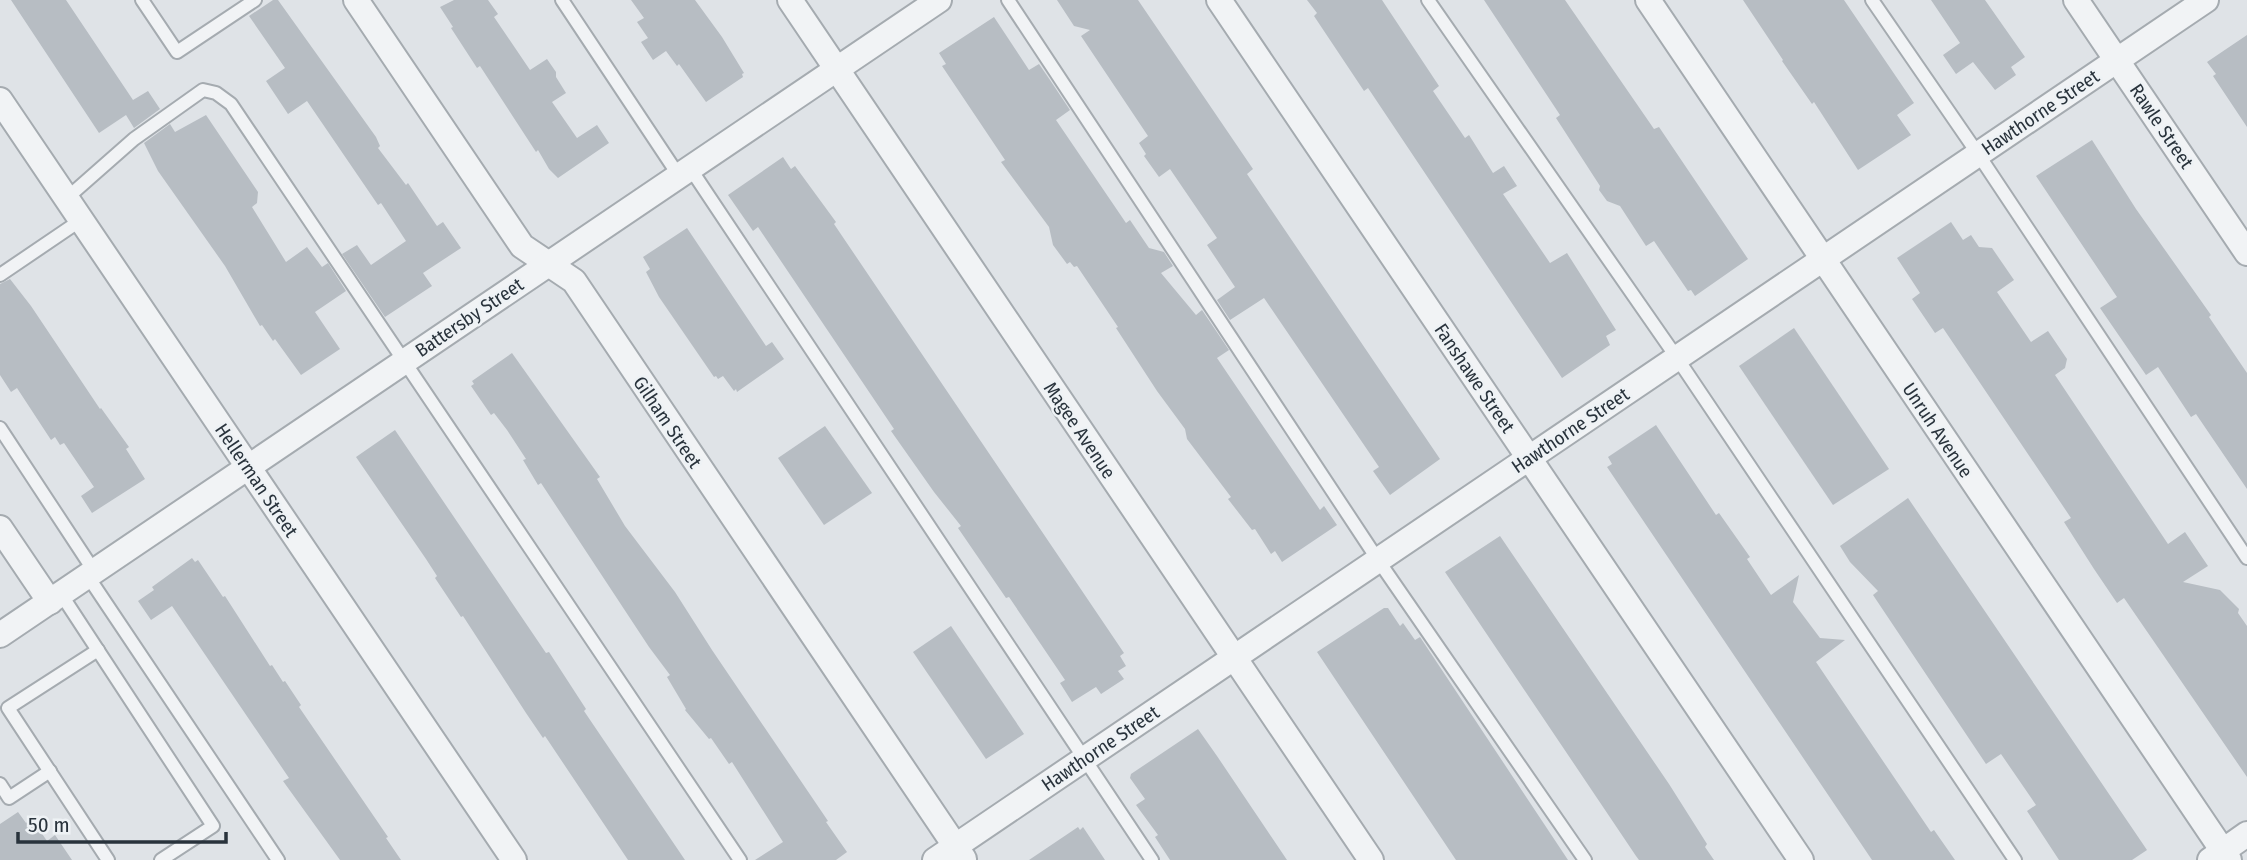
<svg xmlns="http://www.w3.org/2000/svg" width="2247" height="860" font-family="'Fira Sans Condensed',sans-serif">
<rect width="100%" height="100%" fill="#dfe3e7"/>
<!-- building -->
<g fill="#b7bdc3">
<polygon points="11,0 66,0 133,100 148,91 160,109 134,128 126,115 99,133"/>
<polygon points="273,0 278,0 376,137 380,146 378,148 406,185 408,183 437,226 443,222 461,248 423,273 432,286 385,317 342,254 357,245 371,265 406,241 381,203 378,205 307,101 288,114 266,81 285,68 249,16"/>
<polygon points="454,0 488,0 498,14 494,17 530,70 547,59 556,72 556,77 566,93 552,102 577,138 597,125 609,143 558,178 549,169 538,150 536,152 480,66 477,68 451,28 453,27 440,7"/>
<polygon points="631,0 695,0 722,37 744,73 742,74 743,77 706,102 679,64 677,66 666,51 653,60 641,42 648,38 637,22 644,18"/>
<polygon points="1057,0 1138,0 1253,169 1247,174 1440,459 1390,495 1373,471 1379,467 1264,298 1230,320 1217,300 1235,287 1207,245 1217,238 1170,169 1159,177 1144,156 1146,154 1139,143 1148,136 1081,36 1090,30 1074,26"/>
<polygon points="1307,0 1382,0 1439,86 1433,91 1465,138 1469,135 1493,173 1504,166 1517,186 1503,194 1550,263 1567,253 1616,330 1606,336 1610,345 1562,378 1368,88 1364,91 1314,16 1317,13"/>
<polygon points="1484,0 1565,0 1654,129 1659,127 1748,259 1695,296 1691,290 1688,291 1654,241 1646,246 1620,206 1607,201 1599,190 1600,186 1556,118 1560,115"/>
<polygon points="1743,0 1844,0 1914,103 1897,115 1911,135 1858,170 1814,102 1812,104 1782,61 1783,60"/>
<polygon points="1931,0 1985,0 2025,57 2011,67 2016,75 1995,90 1973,62 1956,74 1943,55 1960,43"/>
<polygon points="994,17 1029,70 1039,64 1050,80 1070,110 1056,120 1126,223 1130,220 1149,248 1164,252 1173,266 1161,273 1196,315 1202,310 1229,350 1217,358 1320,510 1324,506 1337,525 1282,562 1275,551 1271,554 1255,529 1252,530 1228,499 1231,497 1187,439 1185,429 1157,391 1116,328 1118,327 1077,266 1074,267 1070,262 1067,264 1053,245 1049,227 1001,162 1005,160 942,66 946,64 939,53"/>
<polygon points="2247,35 2247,127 2213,76 2216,74 2207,62"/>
<polygon points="206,115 258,192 257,203 252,207 286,262 307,247 322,267 328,263 346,291 315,312 340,349 301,375 275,339 273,341 262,325 260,326 225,266 158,171 144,143 170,124 175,132"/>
<polygon points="2092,140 2136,209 2211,315 2209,317 2247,373 2247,489 2196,414 2191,417 2158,367 2146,375 2100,308 2117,297 2036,176"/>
<polygon points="783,157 791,169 795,166 836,222 834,224 1124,653 1120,656 1126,666 1118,671 1124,679 1101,694 1096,687 1072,702 1060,683 1065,680 1009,597 1006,598 958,528 961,526 934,492 891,431 894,429 758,227 753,231 728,195"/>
<polygon points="1951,222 1963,240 1971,235 1979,247 1992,248 2014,280 1997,292 2031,342 2048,331 2067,359 2065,368 2055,375 2168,544 2185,532 2208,566 2183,582 2220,590 2239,609 2238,613 2247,626 2247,777 2124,598 2117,603 2094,569 2064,522 2071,518 1943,328 1935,333 1912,299 1920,293 1897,258"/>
<polygon points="687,228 766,346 772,342 784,359 737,392 736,389 734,391 723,376 718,379 716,376 714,377 659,297 646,272 650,269 643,257"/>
<polygon points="10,279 31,306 100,409 101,408 129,447 126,449 145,479 92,513 81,496 94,487 64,443 60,445 55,437 51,440 17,388 11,392 0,375 0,284"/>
<polygon points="1794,328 1889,469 1833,505 1739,366"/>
<polygon points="512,353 600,477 597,479 625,526 675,592 712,650 828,821 826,822 847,852 836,860 755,860 783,842 732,762 729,764 711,738 709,739 685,710 686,709 667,677 670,675 649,647 541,483 538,485 523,460 526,459 507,430 494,413 491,415 471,386 474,384 472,381"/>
<polygon points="1656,425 1716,515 1719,513 1750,557 1747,559 1771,595 1799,575 1793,602 1820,638 1845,640 1816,662 1931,832 1934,830 1955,860 1872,860 1607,467 1612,464 1608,457"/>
<polygon points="825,426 872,493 824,525 778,458"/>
<polygon points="395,430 546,653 549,652 586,709 584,711 685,860 628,860 545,736 543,738 526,713 463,616 461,617 435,578 437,576 426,559 356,457"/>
<polygon points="1908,498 2147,850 2132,860 2059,860 2027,811 2036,805 2001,754 1986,764 1873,595 1878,591 1850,562 1840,546"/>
<polygon points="1500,536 1669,784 1707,844 1705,847 1714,860 1639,860 1636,856 1445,572"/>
<polygon points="192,558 195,562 198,560 223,597 225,596 270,666 272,665 283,682 285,681 301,705 299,707 388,837 386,838 401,860 340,860 283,781 289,778 172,606 151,620 138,601 154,590 152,587"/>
<polygon points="1384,608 1388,608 1400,626 1403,623 1415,640 1420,637 1568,860 1456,860 1317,652"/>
<polygon points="951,626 1024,734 986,759 913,652"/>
<polygon points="1198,729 1217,756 1287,860 1170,860 1155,837 1158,835 1136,805 1145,799 1130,778 1131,774"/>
<polygon points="18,812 26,823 32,819 47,841 55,835 72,860 0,860 0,824"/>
<polygon points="1078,827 1080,830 1083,827 1105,860 1029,860"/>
</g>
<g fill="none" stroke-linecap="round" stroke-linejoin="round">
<!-- lane casing -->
<g stroke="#a5abb0" stroke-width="16">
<g id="lane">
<polyline points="142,0 177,52 255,0"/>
<polyline points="562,0 679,176"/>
<polyline points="1008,0 1378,560 1585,860"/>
<polyline points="1428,0 1677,358 2015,860"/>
<polyline points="1872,0 1978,154 2247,558"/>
<polyline points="690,168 1152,860"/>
<polyline points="67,198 134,139 203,90 216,93 231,104 740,860"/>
<polyline points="0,275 81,220"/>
<polyline points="0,428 94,571"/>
<polyline points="87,575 278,860"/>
<polyline points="61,594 213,826 161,860"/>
<polyline points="98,650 8,708 108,860"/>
<polyline points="0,784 9,798 50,771"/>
</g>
</g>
<!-- street casing -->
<g stroke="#a5abb0" stroke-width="28">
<g id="street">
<polyline points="356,0 522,246 574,281 964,859"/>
<polyline points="790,0 1371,860"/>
<polyline points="1219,0 1801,860"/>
<polyline points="1648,0 2229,860"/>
<polyline points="2076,0 2247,253"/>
<polyline points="0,100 514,860"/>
<polyline points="0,528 50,602"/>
<polyline points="0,635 939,0"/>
<polyline points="935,860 2206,0"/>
<polyline points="2210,860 2247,834"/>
</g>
</g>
<!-- lane -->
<use href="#lane" stroke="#f1f3f5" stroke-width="12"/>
<!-- street -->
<use href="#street" stroke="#f1f3f5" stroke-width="24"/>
</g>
<g text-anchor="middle" stroke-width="5" stroke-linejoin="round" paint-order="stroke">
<!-- street labels -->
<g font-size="19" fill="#29333c" stroke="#eef2f5">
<text transform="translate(2040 112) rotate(-34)" y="7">Hawthorne Street</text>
<text transform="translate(2162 126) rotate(56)" y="7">Rawle Street</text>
<text transform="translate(469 317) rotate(-34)" y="7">Battersby Street</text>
<text transform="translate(1475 378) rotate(56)" y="7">Fanshawe Street</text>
<text transform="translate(668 422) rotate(56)" y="7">Gilham Street</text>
<text transform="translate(1080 430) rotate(56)" y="7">Magee Avenue</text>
<text transform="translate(1570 430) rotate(-34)" y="7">Hawthorne Street</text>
<text transform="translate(1938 430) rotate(56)" y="7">Unruh Avenue</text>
<text transform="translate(257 480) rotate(56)" y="7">Hellerman Street</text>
<text transform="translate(1100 748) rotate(-34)" y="7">Hawthorne Street</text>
</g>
</g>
<!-- scale -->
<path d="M18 832v10h208v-10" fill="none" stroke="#29333c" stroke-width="3.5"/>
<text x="28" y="832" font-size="21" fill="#29333c" stroke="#eef2f5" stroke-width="5" paint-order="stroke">50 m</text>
</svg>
